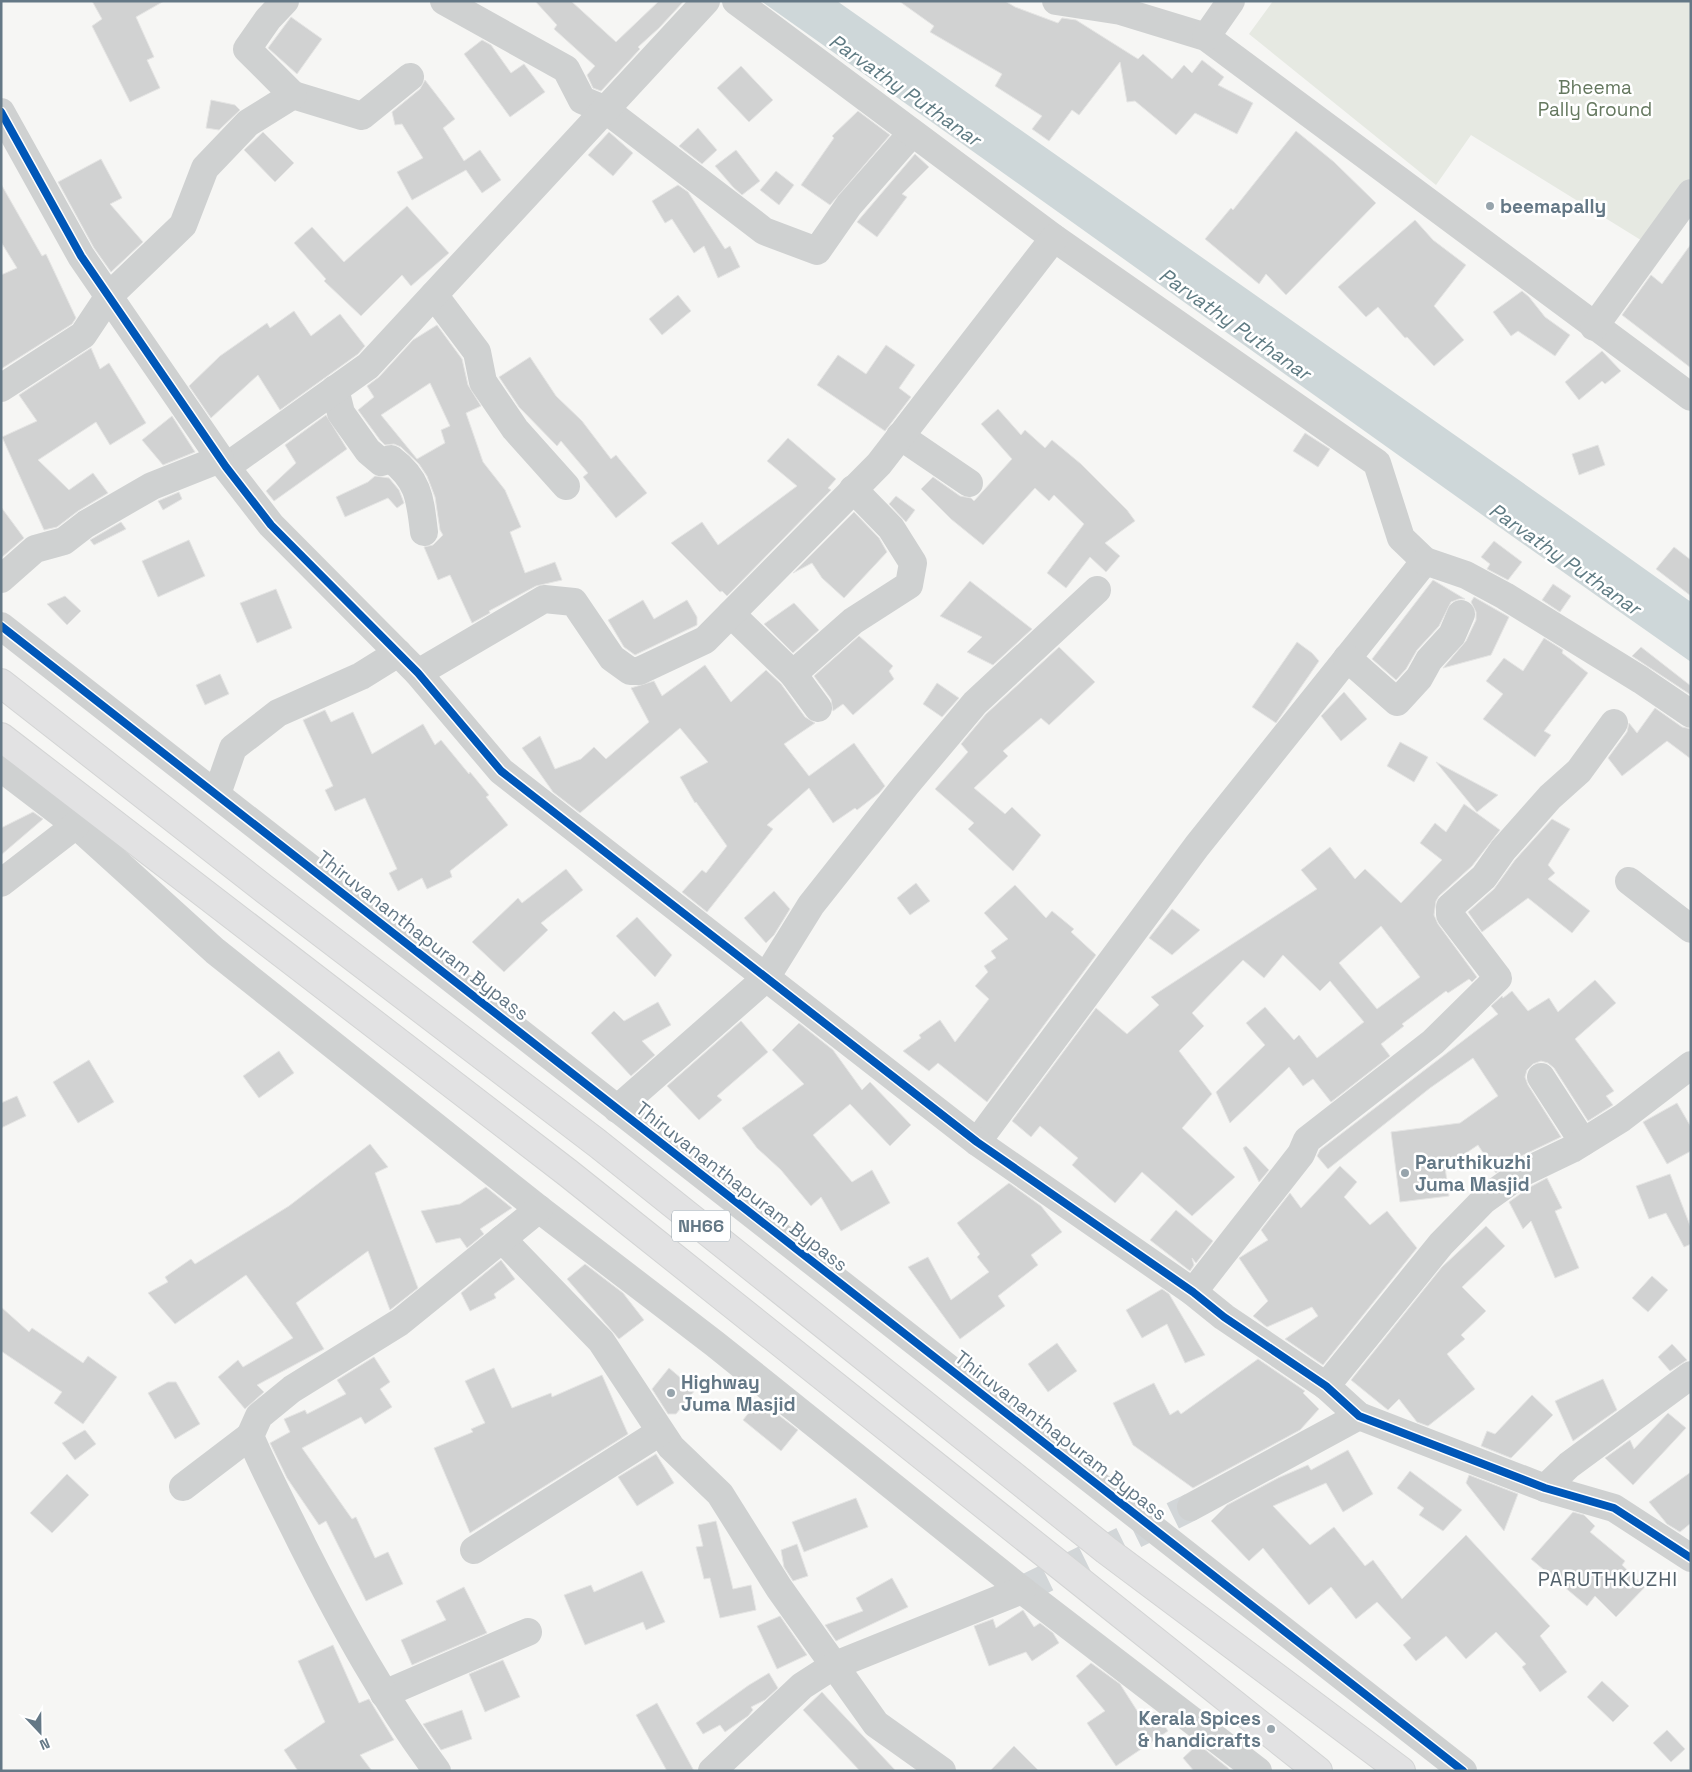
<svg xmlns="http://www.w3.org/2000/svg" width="1692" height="1772" font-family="'Space Grotesk',sans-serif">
<rect width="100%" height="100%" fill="#f6f6f4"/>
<!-- green -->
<polygon fill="#e6e9e2" points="1273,1 1691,1 1691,177 1644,242 1471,135 1436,185 1249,34"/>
<!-- water -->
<path fill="#ced7d9" d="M761,1H837L1597,535L1691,602V662C1379,444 1072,220 761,1Z"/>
<!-- building -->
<g fill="#d1d2d2" stroke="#e5e5e4" fill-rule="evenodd">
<polygon points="92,1 164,1 136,17 154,57 147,60 160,88 130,102 92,26 102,19"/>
<polygon points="535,1 571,1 616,42 659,1 684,1 659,28 638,47 640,49 601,91 593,88 587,75 595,66 554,29 557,25"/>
<polygon points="899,1 1005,1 1015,7 1058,23 1062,18 1076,20 1138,59 1143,54 1172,79 1184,65 1192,73 1202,60 1224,77 1218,85 1253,103 1237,134 1195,113 1176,135 1135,101 1127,102 1120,62 1079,115 1072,110 1049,141 1032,129 1042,116 995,86 1002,74 930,32 934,26"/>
<polygon points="291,17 322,39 297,74 268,48"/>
<polygon points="482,40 491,45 511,73 524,64 545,92 510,117 464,54"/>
<polygon points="741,66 773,100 749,122 717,88"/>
<polygon points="425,80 455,119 443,128 464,161 480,150 501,180 482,193 466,170 412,200 397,172 423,158 402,124 395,125 392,112 420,89"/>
<polygon points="211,100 235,105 240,110 219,130 206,128"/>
<polygon points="858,111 890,135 830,205 801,185 834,138 832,136"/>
<polygon points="698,128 717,150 702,164 679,146"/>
<polygon points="1296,131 1334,162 1376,203 1286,295 1266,274 1259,284 1205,239 1231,208 1233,210"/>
<polygon points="263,132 294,163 275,182 244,150"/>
<polygon points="609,132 633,153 613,176 588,155"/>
<polygon points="736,150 760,181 742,195 733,187 715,166"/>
<polygon points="915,154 929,167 902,194 907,197 877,237 857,222"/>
<polygon points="101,159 122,198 110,204 143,242 111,272 94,248 58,182"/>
<polygon points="776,171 794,185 779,205 760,190"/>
<polygon points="1,184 42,256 46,254 76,318 72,324 1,369 1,275 17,268 1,242"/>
<polygon points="678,185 688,192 725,249 730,246 740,267 718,278 704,246 694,253 672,219 665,223 652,201"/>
<polygon points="407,206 449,253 411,286 402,275 361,316 324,281 326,279 294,243 312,227 344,262"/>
<polygon points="1415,220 1433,240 1466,265 1434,306 1464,340 1434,366 1407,337 1405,338 1378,307 1366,317 1338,287"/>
<polygon points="1691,244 1691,368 1622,315 1651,275 1662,284"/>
<polygon points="1522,291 1529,297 1545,317 1570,335 1555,356 1518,331 1511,336 1493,312"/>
<polygon points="678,295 691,311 662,335 649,319"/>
<polygon points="294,311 311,336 340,314 365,346 358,354 280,410 258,375 211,418 189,386 220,356 267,323 270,328"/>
<path d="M437,325L462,359L468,385L481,406L466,413L483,462L505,490L521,527L510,532L525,573L555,562L562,580L536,586L489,611L490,613L472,623L450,575L438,580L424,547L433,545L443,535L440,530L435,497L427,476L419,464L401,447L394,444L385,445L380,440L358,410L374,397L367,386L379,377L413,340ZM430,383L450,426L441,430L445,443L417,459L381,415Z"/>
<polygon points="886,345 915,365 899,388 911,397 885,431 817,385 838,355 866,374"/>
<polygon points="91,348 100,369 109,363 146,423 110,445 96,422 38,460 69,490 93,473 108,493 78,511 57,527 44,530 2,437 37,421 19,395"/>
<polygon points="1602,351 1621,371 1605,384 1602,381 1579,400 1565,382"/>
<polygon points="530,357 556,396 582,421 611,459 616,455 647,493 616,518 583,477 588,473 561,441 557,446 519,407 499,377"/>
<polygon points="998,409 1021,435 1025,430 1045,448 1052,440 1081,464 1127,510 1135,521 1105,543 1120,556 1106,572 1090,557 1066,588 1047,573 1084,524 1054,495 1049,501 1035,488 983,545 951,519 921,489 933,477 960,496 971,498 974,501 1012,459 981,424"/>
<polygon points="326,415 347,449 274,501 266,491 296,463 285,445"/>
<polygon points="172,416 195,452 163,465 142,440"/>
<polygon points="1305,433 1330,449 1318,467 1293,451"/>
<polygon points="788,438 836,479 828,488 831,490 727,596 722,591 720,592 671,543 702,522 718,545 797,486 767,461"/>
<polygon points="1598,445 1605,465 1579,475 1572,454"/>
<polygon points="375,476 389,478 399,490 404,503 397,508 388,498 345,517 336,497 368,482"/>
<polygon points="179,492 182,499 163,510 158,501"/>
<polygon points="896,496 915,510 906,522 889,504"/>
<polygon points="1,507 24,538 1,558"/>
<polygon points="854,512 879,538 887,552 844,598 822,578 812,563 793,573"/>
<polygon points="121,522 126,529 94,545 90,540"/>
<polygon points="189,540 205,576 158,597 142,561"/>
<polygon points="1494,541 1522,562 1508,580 1487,569 1490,564 1481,557"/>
<polygon points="1674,547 1691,560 1691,596 1656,569"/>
<polygon points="1433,580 1465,599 1459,599 1451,602 1439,626 1417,650 1406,669 1396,680 1372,659"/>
<polygon points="970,581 1032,629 993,665 967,652 982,637 940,616"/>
<polygon points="1553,584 1571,596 1560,612 1542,600"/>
<polygon points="276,589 292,628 257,643 240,603"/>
<polygon points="65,596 81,611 67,625 47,604"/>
<polygon points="1474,597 1509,617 1491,655 1443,668 1466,641 1476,620 1476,612 1471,602"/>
<polygon points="643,600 654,619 687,600 697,617 697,625 635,655 624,647 608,620"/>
<polygon points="794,603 819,630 793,653 764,624"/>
<polygon points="859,636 893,666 889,671 894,679 853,715 843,704 833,711 831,699 814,676"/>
<polygon points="1544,638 1563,650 1562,653 1588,673 1544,731 1551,735 1535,757 1483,719 1503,694 1486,681 1504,658 1523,671"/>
<polygon points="1297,642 1312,653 1319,661 1276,723 1252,707"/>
<polygon points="1059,647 1095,682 1049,725 1041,718 1003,751 1008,756 974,788 1005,814 1012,807 1041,835 1013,871 968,829 974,823 935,789 968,752 961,744 986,714"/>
<polygon points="1641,647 1691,686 1691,695 1632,656"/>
<polygon points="705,665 731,702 766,670 781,684 805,717 815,723 784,744 809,776 854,743 885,786 879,793 857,810 855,808 833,823 809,788 767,825 773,829 707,912 682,892 702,870 706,873 727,846 696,802 695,803 680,777 708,762 680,728 580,813 553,792 522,748 540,736 555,769 581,759 594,747 606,759 649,722 631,688 654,681 662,696"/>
<polygon points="220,674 229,694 205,705 196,685"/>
<polygon points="937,683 959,698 942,717 923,704"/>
<polygon points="1344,692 1367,719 1341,741 1321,716"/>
<polygon points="1655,708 1682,727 1691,729 1691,759 1667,741 1622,776 1608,758 1627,732 1629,723 1637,733"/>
<polygon points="325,710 331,722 353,712 372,754 423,724 435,745 441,740 469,774 470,772 489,795 486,797 508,825 450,871 452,877 427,889 422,878 398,891 389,873 397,869 365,798 335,811 325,790 333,786 303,720"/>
<polygon points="1400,742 1428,757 1414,782 1387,766"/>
<polygon points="1436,762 1498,795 1477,812"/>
<path d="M1464,804L1500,830L1472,866L1439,896L1436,901L1434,915L1438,924L1477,977L1472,982L1469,979L1448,993L1446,991L1402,1024L1404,1026L1381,1044L1390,1056L1331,1102L1313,1079L1303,1086L1289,1067L1230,1123L1216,1092L1265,1045L1246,1023L1265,1007L1294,1040L1299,1035L1317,1058L1364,1022L1330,981L1320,991L1283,955L1264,978L1243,960L1192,1013L1204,1026L1179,1051L1212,1094L1182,1128L1235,1177L1192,1216L1142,1172L1115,1203L1072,1165L1078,1158L1040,1126L1031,1137L1012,1121L1096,1008L1127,1034L1159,1005L1151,997L1317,889L1301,870L1330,847L1355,879L1365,869L1401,903L1442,860L1420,843L1435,823L1446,832ZM1381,926L1420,977L1377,1009L1339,963Z"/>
<polygon points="33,812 43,819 1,855 1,828"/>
<polygon points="1552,819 1570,829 1548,865 1555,873 1548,879 1590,911 1572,933 1528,898 1482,932 1468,912 1494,889 1515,860"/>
<polygon points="566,869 583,890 541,923 548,930 504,972 472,942 518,898 522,903"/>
<polygon points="916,883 930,901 910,915 897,898"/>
<polygon points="1015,885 1046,918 1052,911 1074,929 1071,932 1096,955 987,1102 938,1063 929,1071 903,1051 921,1038 919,1035 940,1020 955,1042 989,999 975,986 988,972 984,966 996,958 991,951 1008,939 984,913"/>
<polygon points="774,891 790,909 774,935 766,943 744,918"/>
<polygon points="1172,909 1200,930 1172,955 1149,938"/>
<polygon points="637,917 672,955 655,977 616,936"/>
<polygon points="1595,980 1616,1003 1575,1039 1614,1091 1606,1096 1613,1105 1588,1121 1554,1068 1548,1063 1541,1061 1533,1064 1527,1070 1525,1077 1528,1085 1561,1137 1515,1159 1496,1173 1478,1145 1445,1167 1449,1196 1400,1202 1391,1132 1460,1123 1498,1096 1473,1058 1430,1088 1328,1169 1317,1156 1320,1150 1498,1014 1491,1006 1502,996 1503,998 1512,991 1528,1011 1549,998 1558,1012"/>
<polygon points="658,1002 671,1025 642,1041 655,1055 631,1076 591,1033 614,1011 624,1021"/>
<polygon points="741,1021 768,1052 717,1096 722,1100 699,1120 667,1086"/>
<polygon points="799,1023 833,1050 862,1090 870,1082 911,1125 890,1146 850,1104 813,1135 852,1182 872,1170 890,1203 841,1231 821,1197 811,1206 781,1170 757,1148 742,1128 804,1084 772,1050"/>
<polygon points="279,1051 294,1073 259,1098 243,1076"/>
<polygon points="89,1060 114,1102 78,1123 53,1082"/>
<polygon points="17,1096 26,1116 1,1128 1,1103"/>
<polygon points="1677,1103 1691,1127 1691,1151 1667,1164 1643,1122"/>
<polygon points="370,1144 388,1167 375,1173 418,1288 390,1310 368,1251 296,1303 324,1349 257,1385 264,1392 245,1409 218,1377 238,1360 243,1367 293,1338 246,1275 175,1324 148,1293 168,1282 165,1277 191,1259 195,1264 289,1206"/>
<polygon points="1246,1146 1269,1170 1259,1182 1243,1148"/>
<polygon points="1340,1166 1357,1182 1344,1197 1370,1225 1387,1211 1417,1248 1323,1365 1285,1339 1318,1316 1312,1307 1267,1327 1253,1316 1268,1301 1239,1258 1268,1240 1261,1230 1290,1193 1301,1208"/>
<polygon points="1670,1174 1691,1228 1691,1244 1684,1247 1666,1213 1649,1219 1636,1186"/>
<polygon points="1547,1178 1562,1208 1555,1211 1579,1268 1555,1278 1531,1221 1523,1229 1509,1202 1530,1187"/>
<polygon points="1009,1183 1041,1206 1062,1232 1031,1255 1038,1265 998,1296 1005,1306 960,1339 908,1267 928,1257 951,1300 989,1272 977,1257 980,1254 957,1223"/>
<polygon points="486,1187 512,1208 480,1229 484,1234 467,1248 460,1238 436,1243 421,1211 460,1204"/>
<polygon points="1176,1210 1213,1241 1196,1263 1192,1258 1194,1265 1190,1271 1150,1240"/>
<polygon points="1486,1226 1505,1246 1462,1287 1486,1311 1461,1335 1465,1339 1447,1354 1475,1389 1428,1426 1417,1422 1399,1399 1388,1410 1351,1380 1442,1267"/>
<polygon points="501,1260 515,1279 494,1294 496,1298 470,1311 461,1293"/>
<polygon points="585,1264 623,1293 644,1320 619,1339 567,1279"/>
<polygon points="1652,1276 1668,1290 1648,1312 1632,1298"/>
<polygon points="1162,1289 1169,1294 1205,1355 1185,1363 1167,1324 1142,1338 1126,1310"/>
<polygon points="1,1307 29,1332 32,1328 83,1363 88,1356 117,1377 83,1424 54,1403 62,1392 1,1351"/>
<polygon points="1057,1343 1077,1371 1048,1392 1028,1364"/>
<polygon points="1672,1344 1687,1360 1670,1371 1658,1357"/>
<polygon points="374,1357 390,1382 380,1389 392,1407 365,1424 361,1417 302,1448 352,1519 356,1517 375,1558 388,1552 403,1584 366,1601 326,1521 319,1525 287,1478 270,1443 290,1432 284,1419 305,1410 307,1414 346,1394 337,1380"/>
<polygon points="1258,1359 1305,1391 1303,1393 1319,1409 1300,1430 1193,1488 1133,1445 1113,1403 1154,1383 1170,1415 1178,1410 1181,1414"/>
<polygon points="494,1368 512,1408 551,1393 552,1397 602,1375 628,1434 470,1533 434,1448 473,1432 471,1429 485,1423 465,1381"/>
<polygon points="669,1368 695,1390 676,1414 668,1414 652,1389"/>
<polygon points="1603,1379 1617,1410 1573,1441 1555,1401"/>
<polygon points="168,1382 176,1382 200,1424 175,1439 148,1393"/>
<polygon points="1532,1395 1553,1415 1511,1458 1481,1446 1487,1431 1495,1434"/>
<polygon points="759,1400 798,1430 781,1451 743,1420"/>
<polygon points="1668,1413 1686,1428 1633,1485 1605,1458 1630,1440 1634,1449"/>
<polygon points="85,1430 96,1444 75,1460 62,1443"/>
<polygon points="1348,1450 1373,1494 1343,1512 1326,1483 1273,1506 1310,1545 1334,1527 1365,1566 1373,1560 1402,1599 1466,1535 1550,1626 1540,1636 1567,1672 1540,1692 1522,1667 1526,1664 1496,1632 1466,1659 1446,1636 1416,1661 1403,1645 1411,1638 1377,1602 1356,1619 1331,1587 1309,1605 1263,1548 1249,1561 1211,1521 1227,1505 1278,1478 1308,1465 1311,1470"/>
<polygon points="656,1454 674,1483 637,1506 618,1477"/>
<polygon points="1410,1471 1462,1510 1443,1531 1419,1515 1424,1508 1397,1488"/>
<polygon points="1691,1472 1691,1523 1680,1532 1667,1524 1649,1502"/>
<polygon points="67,1474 89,1495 52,1533 30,1513"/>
<polygon points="1469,1475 1518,1494 1504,1531 1466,1483"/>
<polygon points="856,1498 868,1527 804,1552 792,1522"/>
<polygon points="1573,1512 1584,1515 1595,1526 1590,1532 1625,1561 1622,1565 1645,1587 1616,1617 1595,1596 1587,1606 1531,1559"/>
<polygon points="716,1521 733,1589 751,1585 756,1610 720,1618 710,1578 704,1579 696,1547 703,1546 698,1525"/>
<polygon points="797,1544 808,1576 793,1581 784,1567 781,1550"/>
<polygon points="642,1571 665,1622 646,1630 643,1622 585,1645 564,1595 591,1585 594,1592"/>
<polygon points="892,1578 908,1607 836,1641 825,1625 863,1611 856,1598"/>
<polygon points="464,1587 487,1633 412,1665 401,1640 446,1620 436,1601"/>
<polygon points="1023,1610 1034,1627 1040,1623 1053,1633 1059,1643 1032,1661 1026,1652 989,1666 974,1626 993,1619 996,1628"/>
<polygon points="780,1616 807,1655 777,1669 757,1626"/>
<polygon points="333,1645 359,1703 369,1699 394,1740 360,1755 372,1771 298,1771 284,1750 325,1722 298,1661"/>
<polygon points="503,1660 520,1697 485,1712 469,1674"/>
<polygon points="1091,1663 1120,1684 1143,1720 1155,1712 1168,1731 1116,1766 1087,1723 1105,1711 1076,1676"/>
<polygon points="769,1673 778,1688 765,1700 751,1707 753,1710 748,1716 725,1732 720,1725 703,1734 696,1723 749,1685"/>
<polygon points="1602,1681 1629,1706 1613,1722 1587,1697"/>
<polygon points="822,1692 830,1701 896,1771 860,1771 803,1710"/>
<polygon points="657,1703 694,1771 667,1771 636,1715"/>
<polygon points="462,1710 472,1739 441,1750 423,1724"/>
<polygon points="1667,1730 1685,1749 1671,1762 1653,1743"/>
<polygon points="1198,1744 1228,1768 1231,1771 1194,1771 1183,1758"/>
<polygon points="1014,1746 1039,1771 990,1771"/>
</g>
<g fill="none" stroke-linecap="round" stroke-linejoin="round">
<!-- minor-tunnel -->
<polyline stroke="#d2d6d8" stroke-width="28" stroke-dasharray="28 14" stroke-linecap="butt" points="1022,1590 1191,1507"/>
<!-- highway casing -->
<g stroke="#d3d4d4" stroke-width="30">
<g id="highway">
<polyline points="1,683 263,888 597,1143 1106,1550 1401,1771"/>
<polyline points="1,737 568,1173 1318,1771"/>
</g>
</g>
<!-- minor -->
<g stroke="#cfd1d1" stroke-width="28">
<polyline points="444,1 566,69 582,100 606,110 764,231 817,251 849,205 912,133"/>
<polyline points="736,1 1054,238 1377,463 1401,538 1425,561 1197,846 977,1142"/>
<polyline points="1056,1 1121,11 1206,37 1691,397"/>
<polyline points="1206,37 1231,1"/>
<polyline points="293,95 362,116 410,77"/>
<polyline points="1,112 81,256 226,467 271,525 418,673 501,771 977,1142 1193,1292 1224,1317 1326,1386 1359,1416 1545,1488 1614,1508 1691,1558"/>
<polyline points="434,295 477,352 483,382 515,429 566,486"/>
<polyline points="1594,327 1691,193"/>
<polyline points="1,388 83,335 109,296 183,225 205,168 248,123 293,95 247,49 268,19 285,1"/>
<path d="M335,389L341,413L368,451L381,462L391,459C419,480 420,499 424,532"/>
<polyline points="900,436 969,483"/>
<polyline points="226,467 368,366 706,1"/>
<polyline points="1425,561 1466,575 1505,596 1641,680 1691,714"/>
<polyline points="1,579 35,549 64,541 86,524 152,486 220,459"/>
<polyline points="731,614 793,674 818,708"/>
<polyline points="1,626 1463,1771"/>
<polyline points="1347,658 1397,702 1419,678 1429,660 1452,635 1461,614"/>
<polyline points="418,673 544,599 574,602 612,658 630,671 639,671 705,640 879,464 1054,238"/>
<polyline points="793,674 853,621 909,585 913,563 891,528 853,489"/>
<polyline points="1,768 76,825 215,951 539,1209 715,1344 1022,1590 1258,1771"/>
<polyline points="217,794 233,748 278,713 361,676 398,653"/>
<polyline points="1629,881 1691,929"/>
<polyline points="1,883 76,825"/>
<polyline points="1541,1077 1583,1142"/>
<polyline points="617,1109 765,979 811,905 906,785 975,703 1097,590"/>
<polyline points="502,1239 601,1341 671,1447 720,1494 779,1588 876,1724 942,1771"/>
<polyline points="1193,1292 1301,1154 1307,1140 1433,1042 1498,978 1450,915 1450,907 1484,877 1503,850 1550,797 1579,771 1614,723"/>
<polyline points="1326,1386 1441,1244 1484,1200 1522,1173 1572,1149 1622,1118 1691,1065"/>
<polyline points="183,1487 250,1436"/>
<polyline points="1545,1488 1569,1465 1691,1375"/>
<polyline points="1191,1507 1359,1416"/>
<polyline points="474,1550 660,1432"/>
<polyline points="384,1694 528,1632"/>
<path d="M437,1771C384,1700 343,1625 303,1546C285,1509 266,1474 250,1436L259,1416L292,1389L400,1322L539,1209"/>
<polyline points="712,1771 802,1686 833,1666 1022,1590"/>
</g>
<!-- highway -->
<use href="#highway" stroke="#e2e2e3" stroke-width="28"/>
<!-- cycleway casing -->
<g stroke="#fff" stroke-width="11">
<g id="cycleway">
<polyline points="1,112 81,256 226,467 271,525 418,673 501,771 977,1142 1193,1292 1224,1317 1326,1386 1359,1416 1545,1488 1614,1508 1691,1558"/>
<polyline points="1,626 1463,1771"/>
</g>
</g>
<!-- cycleway -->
<use href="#cycleway" stroke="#0057b8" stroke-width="8"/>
</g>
<!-- markers -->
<g fill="#97a4ac" stroke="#fff" stroke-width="2">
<circle cx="1490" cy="206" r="5"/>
<circle cx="1405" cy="1173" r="5"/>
<circle cx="671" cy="1393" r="5"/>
<circle cx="1271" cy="1729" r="5"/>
</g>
<g text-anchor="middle" stroke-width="5" stroke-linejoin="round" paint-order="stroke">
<!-- shield labels -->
<rect fill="#fff" stroke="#92a0aa" stroke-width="1" x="672" y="1210.5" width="58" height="31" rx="4"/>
<g font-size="18" font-weight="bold" fill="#647886">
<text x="701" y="1232">NH66</text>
</g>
<!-- park labels -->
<g font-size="19" fill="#65785f" stroke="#fff">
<text x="1595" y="94">Bheema<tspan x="1595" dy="22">Pally Ground</tspan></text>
</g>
<!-- poi labels -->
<g font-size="19" font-weight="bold" fill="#647886" stroke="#fff" text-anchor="start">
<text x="1500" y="213">beemapally</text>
<text x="1415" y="1169">Paruthikuzhi<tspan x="1415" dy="22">Juma Masjid</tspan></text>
<text x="681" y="1389">Highway<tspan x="681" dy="22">Juma Masjid</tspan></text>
<text x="1261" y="1725" text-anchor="end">Kerala Spices<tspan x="1261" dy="22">&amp; handicrafts</tspan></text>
</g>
<!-- street labels -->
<g font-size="19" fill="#647886" stroke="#fff">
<text transform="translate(423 935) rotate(38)" y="7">Thiruvananthapuram Bypass</text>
<text transform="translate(742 1186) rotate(38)" y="7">Thiruvananthapuram Bypass</text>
<text transform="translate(1061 1435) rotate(38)" y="7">Thiruvananthapuram Bypass</text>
</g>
<!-- water labels -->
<g font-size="20" font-style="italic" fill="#5f7b83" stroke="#fff">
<text transform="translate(905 90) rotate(35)" y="7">Parvathy Puthanar</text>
<text transform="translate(1235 324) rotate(35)" y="7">Parvathy Puthanar</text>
<text transform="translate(1565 559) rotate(35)" y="7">Parvathy Puthanar</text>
</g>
<!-- neighbourhood labels -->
<g font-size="20" letter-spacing="1" fill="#52616b" stroke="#fff">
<text x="1608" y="1586">PARUTHKUZHI</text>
</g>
</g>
<!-- border -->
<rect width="1692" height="1772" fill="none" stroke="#647886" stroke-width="5"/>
<!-- north arrow -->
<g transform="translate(40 1732) rotate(158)" stroke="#ffffff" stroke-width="4" paint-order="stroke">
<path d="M0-4L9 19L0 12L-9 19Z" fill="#647886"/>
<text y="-8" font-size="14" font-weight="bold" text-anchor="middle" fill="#647886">N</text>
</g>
</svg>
